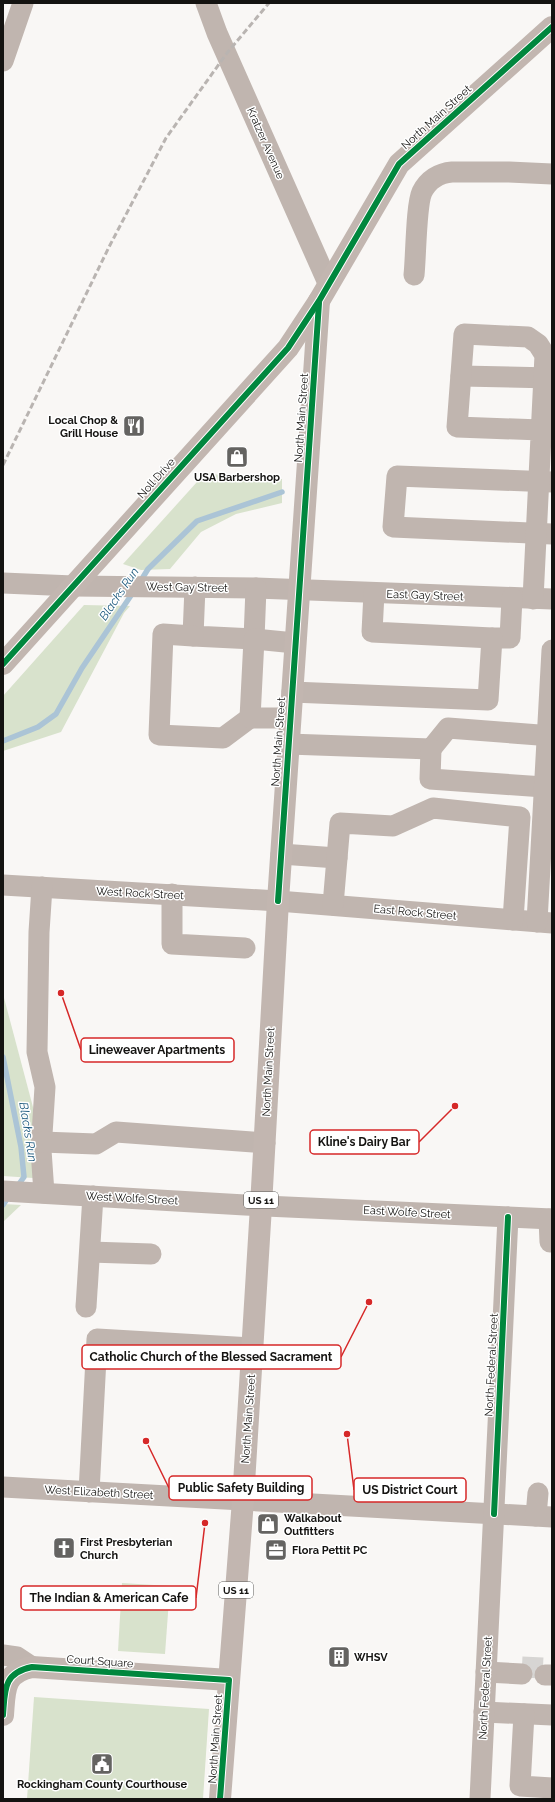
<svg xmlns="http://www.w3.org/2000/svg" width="555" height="1802" font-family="Raleway,sans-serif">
<rect width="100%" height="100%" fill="#f9f7f5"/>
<!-- green -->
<g fill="#d8e2cc">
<polygon points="206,472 223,476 282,479 282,503 236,514 201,532 170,569 141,570 123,564"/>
<polygon points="84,605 130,606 124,613 61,732 3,751 3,696"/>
<polygon points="3,994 34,1111 33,1178 3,1176"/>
<polygon points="3,1204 21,1205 3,1222"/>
<polygon points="122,1583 170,1586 165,1654 118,1651"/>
<polygon points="34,1697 209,1709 203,1799 27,1799"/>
</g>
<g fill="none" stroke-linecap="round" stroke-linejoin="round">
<!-- stream -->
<g stroke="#abc4d6" stroke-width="5.5">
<polyline points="140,582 148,569 197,521 282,492"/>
<polyline points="3,741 38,727 56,714 82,668 134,591"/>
<polyline points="3,1057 21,1147 24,1177 16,1188"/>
<polyline points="3,1205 9,1196"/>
</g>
<!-- minor-tunnel -->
<polyline stroke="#d7d5d3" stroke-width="21" stroke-dasharray="21 10" stroke-linecap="butt" points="522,1667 545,1668"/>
<!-- minor -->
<g stroke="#c0b5af" stroke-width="21">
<polyline points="206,3 217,33 328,283"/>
<polyline points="3,61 23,3"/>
<path d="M414,275C416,257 416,205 422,192C428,180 439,173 452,172H509L552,174"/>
<polyline points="461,376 552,378"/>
<polyline points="552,482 397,476 393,527 552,534"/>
<polyline points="3,583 73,586 256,588 552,599"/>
<polyline points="195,587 193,636 254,639 256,588"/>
<polyline points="533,599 545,355 538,344 528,337 464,334 457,427 541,430 552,430"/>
<polyline points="193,636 163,634 159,735 223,738 250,718"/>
<polyline points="492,638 510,638 512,598"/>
<polyline points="292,692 488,700 492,638 372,632 374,593"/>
<polyline points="290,718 250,718 254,639 295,643"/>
<polyline points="288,744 431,749 448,728 552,736"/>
<polyline points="431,749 430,779 544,787"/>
<polyline points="281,854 337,858"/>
<polyline points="3,885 278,901 552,923"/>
<polyline points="42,887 39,932 37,1052 45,1087 41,1150 44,1193"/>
<polyline points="172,894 172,944 245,948"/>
<polyline points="333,905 340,823 393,826 433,808 520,817 513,920"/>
<polyline points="537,922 552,650"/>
<polyline points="42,1142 96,1144 116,1132 265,1143"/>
<polyline points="3,1191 245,1205 552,1219"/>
<polyline points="549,1219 550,1242"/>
<polyline points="90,1252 151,1254"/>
<polyline points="86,1307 93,1196"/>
<polyline points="3,1487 552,1517"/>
<polyline points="89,1492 97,1339 252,1348"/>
<polyline points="536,1516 538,1493"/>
<polyline points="3,1655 17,1657 32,1667"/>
<polyline points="486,1672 522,1674"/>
<polyline points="545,1675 552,1675"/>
<polyline points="484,1712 552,1715"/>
<polyline points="524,1714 520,1786 552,1788"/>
<polyline points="480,1799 508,1217"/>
</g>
<!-- major -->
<g stroke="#c2b6b0" stroke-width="22">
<polyline points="3,664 288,348 319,301 399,164 552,27"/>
<path d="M3,1715C5,1690 3,1673 32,1667L229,1680"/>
<polyline points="220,1799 243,1500 261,1206 278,901 319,301"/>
</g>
<!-- rail -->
<polyline stroke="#b9b4b1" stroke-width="3" stroke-dasharray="6 3" stroke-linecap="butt" points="3,465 109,247 166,138 227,53 269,3"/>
<!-- cycleway casing -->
<g stroke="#fff" stroke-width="8">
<g id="cycleway">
<polyline points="3,664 288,348 319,301 399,164 552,27"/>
<polyline points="278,901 319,303"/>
<polyline points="494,1514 508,1217"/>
<path d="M3,1715C5,1690 3,1673 32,1667L229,1680L220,1799"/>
</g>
</g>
<!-- cycleway -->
<use href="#cycleway" stroke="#00873e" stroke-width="6"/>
</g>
<!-- icons -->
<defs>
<g id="restaurant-square" transform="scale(1.15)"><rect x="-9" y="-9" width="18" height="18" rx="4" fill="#646361" stroke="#fff"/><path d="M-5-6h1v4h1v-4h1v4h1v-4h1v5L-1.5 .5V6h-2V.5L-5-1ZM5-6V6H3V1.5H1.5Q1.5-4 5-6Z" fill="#fff"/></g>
<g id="shop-square" transform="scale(1.15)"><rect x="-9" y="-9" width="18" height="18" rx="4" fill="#646361" stroke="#fff"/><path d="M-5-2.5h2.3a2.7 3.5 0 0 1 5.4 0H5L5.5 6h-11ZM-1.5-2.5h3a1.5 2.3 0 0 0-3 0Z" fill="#fff"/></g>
<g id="church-square" transform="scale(1.15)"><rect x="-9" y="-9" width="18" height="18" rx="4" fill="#646361" stroke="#fff"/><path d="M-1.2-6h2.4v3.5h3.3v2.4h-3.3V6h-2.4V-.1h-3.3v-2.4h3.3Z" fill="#fff"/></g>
<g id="office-square" transform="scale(1.15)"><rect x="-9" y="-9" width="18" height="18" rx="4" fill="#646361" stroke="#fff"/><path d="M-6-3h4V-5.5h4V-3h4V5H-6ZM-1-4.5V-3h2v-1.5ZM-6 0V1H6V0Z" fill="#fff"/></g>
<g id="building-square" transform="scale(1.15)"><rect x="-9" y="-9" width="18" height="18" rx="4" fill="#646361" stroke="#fff"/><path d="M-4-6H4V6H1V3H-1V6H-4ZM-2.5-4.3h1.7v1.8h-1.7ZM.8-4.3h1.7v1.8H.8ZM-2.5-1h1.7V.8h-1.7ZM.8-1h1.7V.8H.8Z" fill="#fff"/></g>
<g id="civic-square" transform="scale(1.15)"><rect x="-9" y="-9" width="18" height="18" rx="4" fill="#646361" stroke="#fff"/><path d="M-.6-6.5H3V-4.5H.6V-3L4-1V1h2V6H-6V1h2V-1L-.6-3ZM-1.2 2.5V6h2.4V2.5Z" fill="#fff"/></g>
</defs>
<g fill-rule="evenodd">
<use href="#restaurant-square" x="134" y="426"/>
<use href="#shop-square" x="237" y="457"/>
<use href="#shop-square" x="268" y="1524"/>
<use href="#church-square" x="64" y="1548"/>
<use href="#office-square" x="276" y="1550"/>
<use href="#building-square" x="339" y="1657"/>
<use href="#civic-square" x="102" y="1764"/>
</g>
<g text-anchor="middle" stroke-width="3" stroke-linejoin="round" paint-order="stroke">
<!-- shield labels -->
<g fill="#fff" stroke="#5a5a58" stroke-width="1">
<rect x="244" y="1192" width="34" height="16" rx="3"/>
<rect x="219" y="1582" width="34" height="16" rx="3"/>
</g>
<g font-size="10" font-weight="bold" fill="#141311">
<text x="261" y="1204">US 11</text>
<text x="236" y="1594">US 11</text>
</g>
<!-- street labels -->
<g font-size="11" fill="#141311" stroke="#fff">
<text transform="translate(436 117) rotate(-42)" y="4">North Main Street</text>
<text transform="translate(266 143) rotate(66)" y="4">Kratzer Avenue</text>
<text transform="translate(301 418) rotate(-86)" y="4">North Main Street</text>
<text transform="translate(156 478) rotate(-48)" y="4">Noll Drive</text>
<text transform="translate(187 587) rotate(1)" y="4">West Gay Street</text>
<text transform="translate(425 595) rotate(2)" y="4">East Gay Street</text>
<text transform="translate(278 742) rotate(-86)" y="4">North Main Street</text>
<text transform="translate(140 893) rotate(3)" y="4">West Rock Street</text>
<text transform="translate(415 912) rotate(5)" y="4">East Rock Street</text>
<text transform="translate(268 1072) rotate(-87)" y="4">North Main Street</text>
<text transform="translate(132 1198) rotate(3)" y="4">West Wolfe Street</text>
<text transform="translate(407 1212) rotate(3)" y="4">East Wolfe Street</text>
<text transform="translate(491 1365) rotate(-87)" y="4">North Federal Street</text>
<text transform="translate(248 1419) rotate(-86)" y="4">North Main Street</text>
<text transform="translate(99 1492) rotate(3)" y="4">West Elizabeth Street</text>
<text transform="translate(100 1661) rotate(4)" y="4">Court Square</text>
<text transform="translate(485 1688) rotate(-87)" y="4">North Federal Street</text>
<text transform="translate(215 1739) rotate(-86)" y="4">North Main Street</text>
</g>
<!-- poi labels -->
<g font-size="11" font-weight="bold" fill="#141311" stroke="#fff" text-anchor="start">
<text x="118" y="424" text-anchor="end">Local Chop &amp;<tspan x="118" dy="13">Grill House</tspan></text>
<text x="237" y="481" text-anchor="middle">USA Barbershop</text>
<text x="284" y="1522">Walkabout<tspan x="284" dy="13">Outfitters</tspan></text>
<text x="80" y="1546">First Presbyterian<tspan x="80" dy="13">Church</tspan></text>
<text x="292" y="1554">Flora Pettit PC</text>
<text x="354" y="1661">WHSV</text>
<text x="102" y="1788" text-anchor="middle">Rockingham County Courthouse</text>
</g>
<!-- water labels -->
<g font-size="12" font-style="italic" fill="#1a577c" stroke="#fff">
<text transform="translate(119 594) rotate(-56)" y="4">Blacks Run</text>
<text transform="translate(28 1132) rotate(81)" y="4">Blacks Run</text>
</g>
</g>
<!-- callouts -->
<path fill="none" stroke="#d62828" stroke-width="1.5" d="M61 993L81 1050M455 1106L419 1142M369 1302L341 1357M146 1441L169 1488M347 1434L354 1490M205 1523L196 1598"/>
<g fill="#d62828" stroke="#fff" stroke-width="1.5">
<circle cx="61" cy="993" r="4"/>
<circle cx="455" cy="1106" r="4"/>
<circle cx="369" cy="1302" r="4"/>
<circle cx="146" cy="1441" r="4"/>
<circle cx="347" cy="1434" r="4"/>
<circle cx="205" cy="1523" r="4"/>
</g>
<g fill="#fff" stroke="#d62828" stroke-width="1.5">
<rect x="81" y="1038" width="153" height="24" rx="4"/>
<rect x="310" y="1130" width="109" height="24" rx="4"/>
<rect x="82" y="1345" width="259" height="24" rx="4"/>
<rect x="169" y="1476" width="143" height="24" rx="4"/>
<rect x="354" y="1478" width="112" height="24" rx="4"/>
<rect x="21" y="1586" width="175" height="24" rx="4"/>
</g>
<g font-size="12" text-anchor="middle" font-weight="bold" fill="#141311">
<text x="157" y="1054">Lineweaver Apartments</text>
<text x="364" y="1146">Kline's Dairy Bar</text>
<text x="211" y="1361">Catholic Church of the Blessed Sacrament</text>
<text x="241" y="1492">Public Safety Building</text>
<text x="410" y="1494">US District Court</text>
<text x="109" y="1602">The Indian &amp; American Cafe</text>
</g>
<!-- border -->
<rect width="555" height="1802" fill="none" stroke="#141311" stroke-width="8"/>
</svg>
